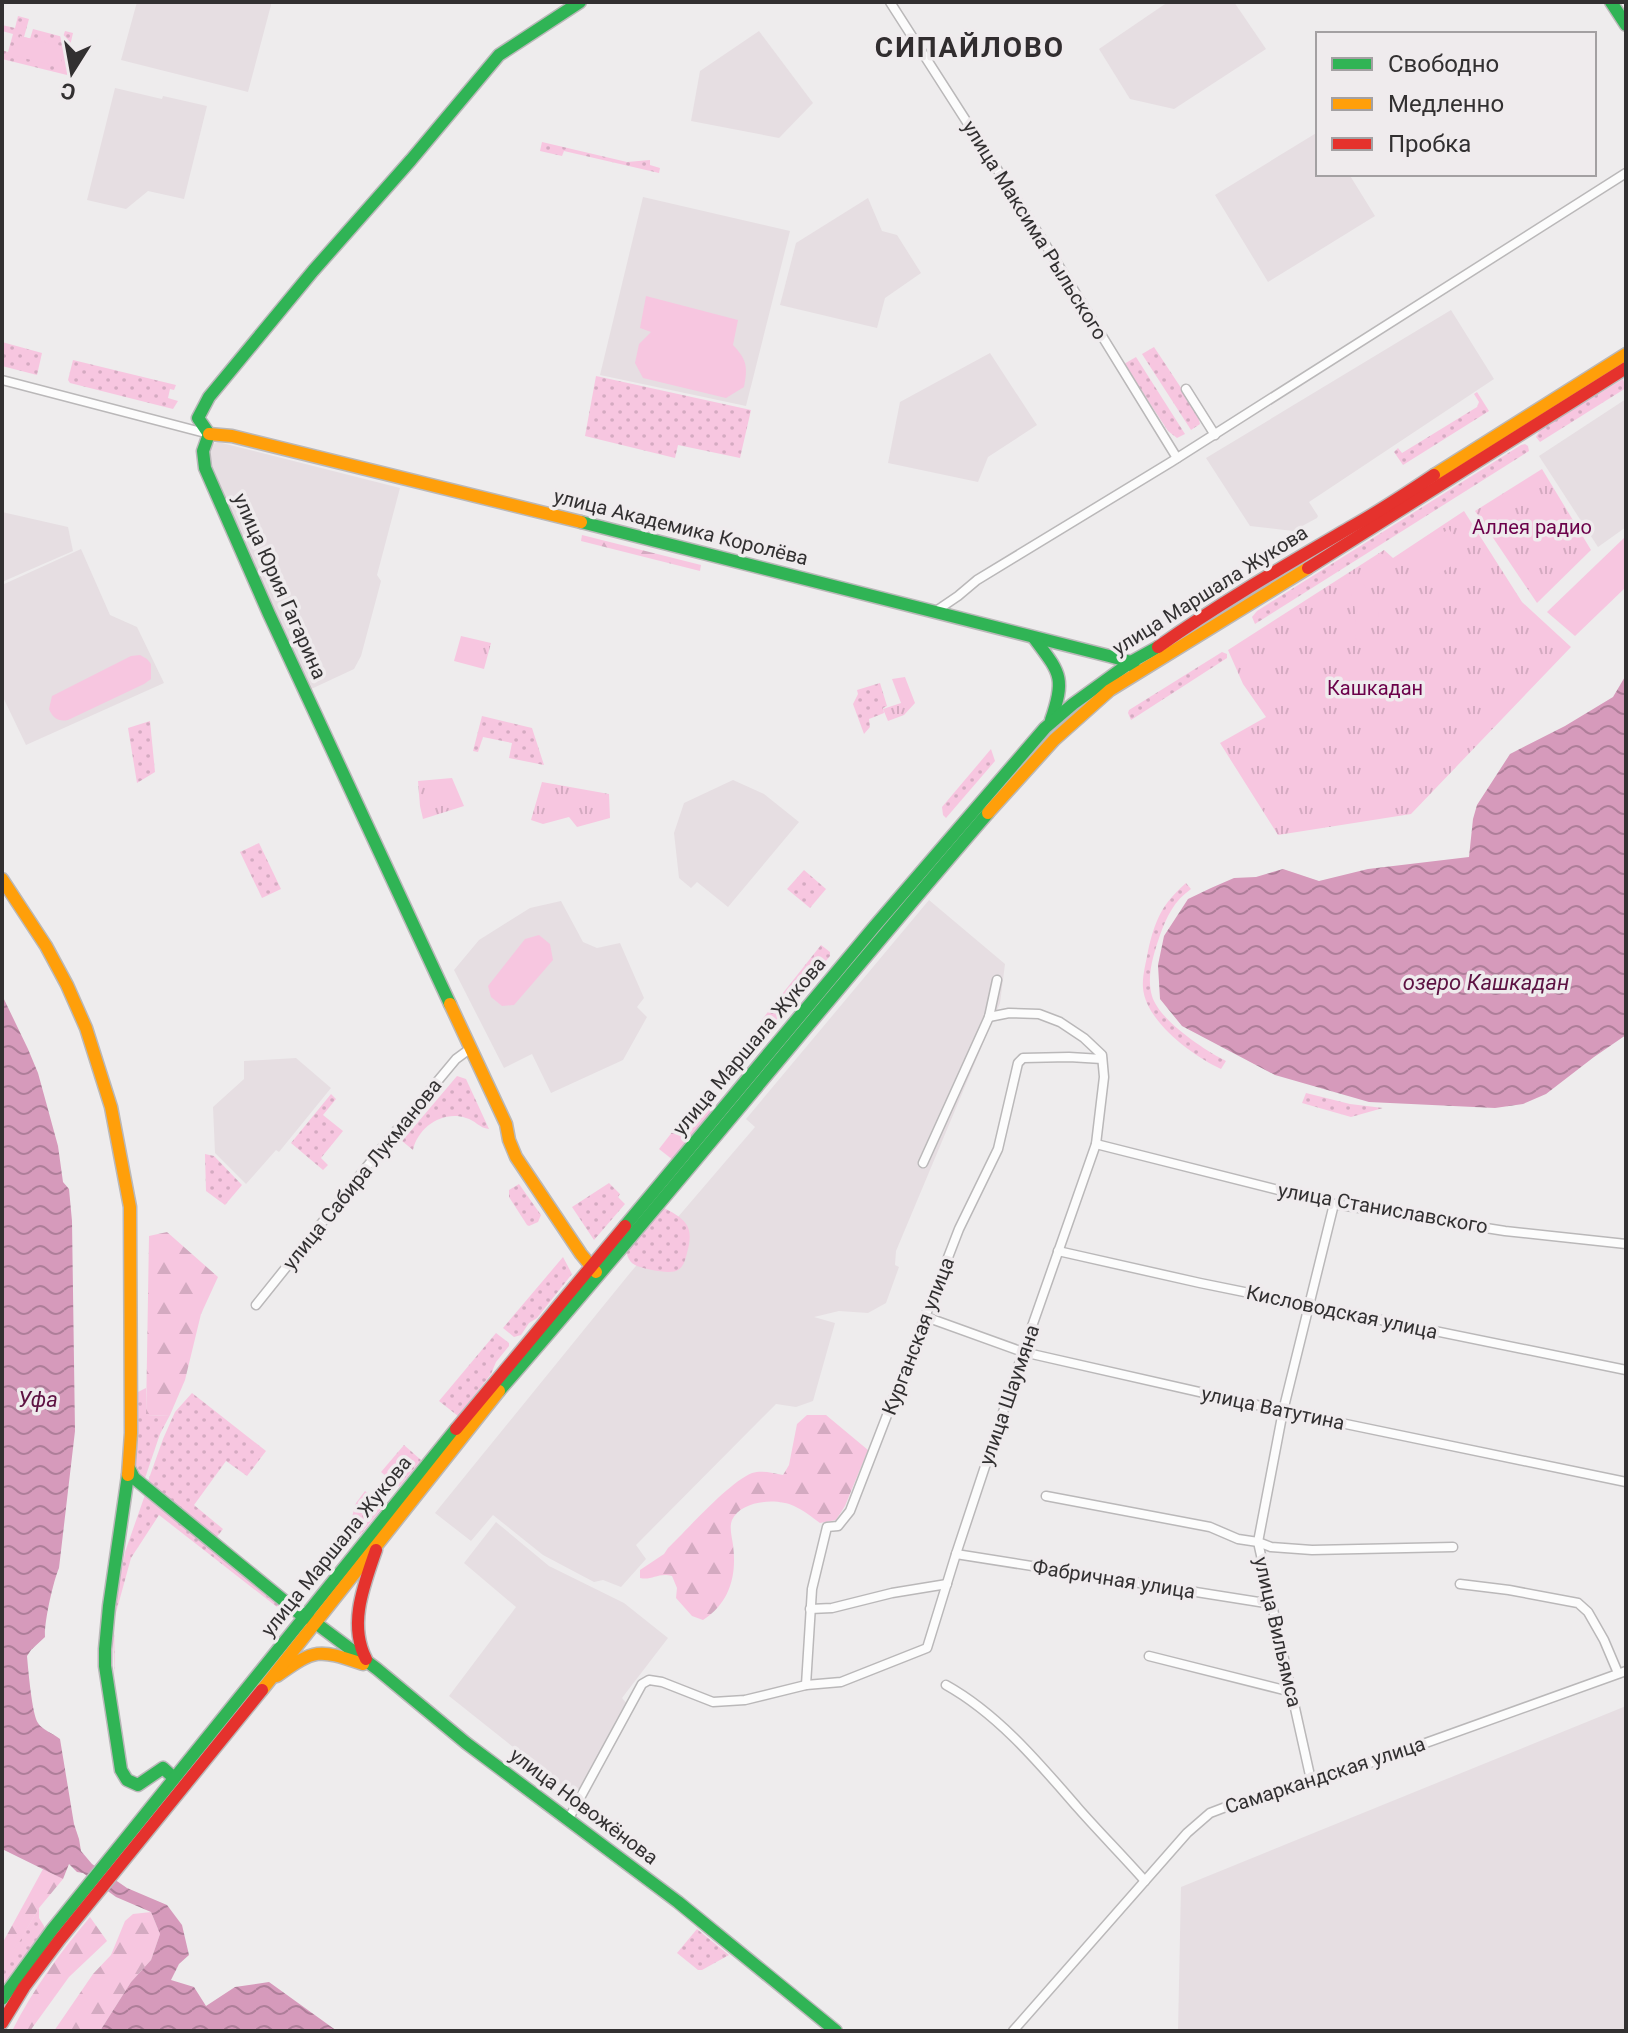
<svg xmlns="http://www.w3.org/2000/svg" width="1628" height="2033" font-family="Roboto,sans-serif">
<defs>
<pattern id="grass-dots" width="8" height="8" patternUnits="userSpaceOnUse" patternTransform="scale(2)"><rect width="8" height="8" fill="#f7c6e0"/><path d="M2 2h.1M6 6h.1" fill="none" stroke="#d4aac1" stroke-width="1.8" stroke-linecap="round"/></pattern>
<pattern id="forest-firs" width="22" height="20" patternUnits="userSpaceOnUse" patternTransform="scale(2)"><rect width="22" height="20" fill="#f7c6e0"/><path d="M5 1l3.5 6h-7zM16 11l3.5 6h-7z" fill="#d4aac1"/></pattern>
<pattern id="park-tufts" width="24" height="20" patternUnits="userSpaceOnUse" patternTransform="scale(2)"><rect width="24" height="20" fill="#f7c6e0"/><path d="M3 7l-1-3M5 7V3M7 7l1-3M15 17l-1-3M17 17v-4M19 17l1-3" fill="none" stroke="#d4aac1"/></pattern>
<pattern id="water-waves" width="16" height="10" patternUnits="userSpaceOnUse" patternTransform="scale(2)"><rect width="16" height="10" fill="#d69abb"/><path d="M0 5q4-4 8 0t8 0" fill="none" stroke="#ae7e99"/></pattern>
</defs>
<rect width="100%" height="100%" fill="#eeeced"/>
<!-- built -->
<g fill="#e6dee2">
<polygon points="137,2 270,2 271,5 248,92 121,60"/>
<polygon points="1168,2 1234,2 1266,49 1174,109 1130,99 1099,49"/>
<polygon points="759,31 813,103 779,138 691,121 700,71"/>
<polygon points="115,88 162,99 163,96 207,106 184,199 148,191 126,209 87,200"/>
<polygon points="1318,132 1318,174 1349,174 1375,216 1268,282 1215,195"/>
<polygon points="643,197 790,231 746,406 600,375"/>
<polygon points="868,198 882,231 897,235 921,273 885,298 877,328 780,305 796,243"/>
<polygon points="1451,310 1494,379 1309,502 1318,516 1317,518 1293,531 1250,526 1206,458"/>
<polygon points="990,353 1037,425 988,457 978,482 888,463 900,402"/>
<polygon points="1626,399 1626,527 1598,547 1539,456"/>
<polygon points="218,442 400,488 377,575 381,581 361,656 354,669 309,690 203,453 208,446"/>
<polygon points="2,512 68,527 73,551 2,582"/>
<polygon points="81,549 110,615 137,627 164,683 26,745 2,695 2,585"/>
<polygon points="733,780 764,794 799,822 728,907 697,882 691,888 679,878 674,833 684,803"/>
<polygon points="929,900 1005,964 1000,1003 896,1251 895,1265 899,1267 886,1303 868,1313 839,1311 814,1317 835,1323 813,1401 796,1407 776,1404 636,1545 646,1559 621,1587 603,1580 594,1582 543,1555 493,1515 471,1541 435,1513 630,1273 755,1127 746,1119"/>
<polygon points="561,901 583,942 597,948 620,943 644,998 637,1007 647,1017 623,1060 551,1093 532,1054 504,1068 454,970 479,940 530,908"/>
<polygon points="296,1058 331,1088 279,1152 276,1150 246,1184 215,1153 213,1107 244,1079 244,1061"/>
<polygon points="496,1522 549,1566 624,1603 668,1638 622,1698 629,1706 576,1797 449,1696 516,1607 464,1563"/>
<polygon points="1626,1706 1626,2031 1178,2031 1181,1887"/>
</g>
<!-- grass -->
<g fill="url(#grass-dots)">
<polygon points="18,16 29,19 24,37 20,36 65,47 30,39 33,29 63,37 65,31 73,33 67,59 70,60 67,75 2,59 2,50 8,52 13,34 2,31 2,25 15,28"/>
<polygon points="542,142 627,162 650,160 650,165 660,168 659,173 564,151 562,156 540,151"/>
<polygon points="2,342 42,353 37,375 2,366"/>
<polygon points="1154,347 1197,412 1200,424 1191,430 1142,354"/>
<polygon points="1136,357 1185,434 1177,438 1168,431 1124,364"/>
<polygon points="73,360 176,385 174,390 170,389 168,398 178,401 173,409 70,383 68,380"/>
<polygon points="596,376 751,410 740,458 678,445 675,458 585,436"/>
<polygon points="1623,379 1626,388 1540,442 1536,437 1540,430"/>
<polygon points="1477,392 1489,411 1403,465 1394,452 1398,448 1402,453 1477,407 1479,402 1474,394"/>
<polygon points="1525,444 1528,446 1529,451 1255,624 1252,617 1257,611 1521,445"/>
<polygon points="1222,652 1227,654 1227,658 1131,720 1128,713 1129,710"/>
<polygon points="880,683 887,706 883,708 884,713 869,719 870,727 864,734 853,704 858,694 857,690"/>
<polygon points="482,716 532,728 544,765 509,758 512,743 483,737 478,752 473,751"/>
<polygon points="150,721 155,772 137,783 128,728"/>
<polygon points="991,749 995,761 946,818 943,815 942,807"/>
<polygon points="259,843 281,889 262,898 240,852"/>
<polygon points="804,870 826,889 810,908 787,889"/>
<path d="M1186,883L1191,889C1174,901 1167,916 1160,935C1154,953 1146,976 1152,996C1159,1020 1204,1050 1226,1061L1221,1069C1193,1056 1146,1022 1143,988C1142,976 1146,963 1148,951C1155,920 1162,904 1186,883Z"/>
<polygon points="821,945 830,952 830,956 769,1029 760,1022"/>
<path d="M457,1076L466,1079L489,1129C479,1128 475,1120 466,1118C443,1110 418,1127 413,1150L402,1141Z"/>
<polygon points="1306,1093 1350,1104 1383,1108 1351,1117 1302,1103"/>
<polygon points="331,1094 336,1099 323,1115 343,1131 321,1158 328,1165 323,1170 291,1143"/>
<polygon points="205,1154 214,1156 242,1185 225,1205 206,1191"/>
<polygon points="609,1183 620,1194 618,1197 625,1204 594,1240 572,1207"/>
<polygon points="519,1184 541,1215 538,1222 529,1226 527,1225 509,1197 509,1190"/>
<path d="M664,1208C688,1220 694,1228 687,1253C685,1260 684,1266 678,1270C671,1275 643,1269 635,1265C628,1261 627,1255 626,1249L658,1209Z"/>
<polygon points="563,1257 572,1274 537,1318 529,1323 521,1335 514,1337 503,1328"/>
<polygon points="496,1333 509,1343 509,1346 496,1362 491,1374 458,1416 439,1401"/>
<polygon points="146,1388 146,1416 170,1415 160,1434 144,1481 135,1473 134,1468 138,1392"/>
<polygon points="192,1393 266,1451 247,1476 226,1461 194,1505 223,1529 216,1538 147,1484 163,1439 175,1412"/>
<polygon points="404,1445 421,1460 399,1487 381,1472"/>
<polygon points="365,1491 384,1506 360,1535 349,1527 356,1503"/>
<polygon points="146,1492 281,1602 277,1607 159,1515 131,1558 114,1620 115,1679 112,1620 125,1552"/>
<polygon points="39,1908 39,1918 44,1926 44,1929 2,1986 2,1970"/>
<polygon points="697,1929 729,1955 702,1970 698,1970 677,1953"/>
</g>
<!-- forest -->
<g fill="url(#forest-firs)">
<polygon points="582,535 701,565 700,571 581,541"/>
<polygon points="701,1095 710,1103 710,1116 673,1160 659,1149"/>
<polygon points="167,1232 218,1277 201,1314 185,1380 170,1415 146,1416 149,1236"/>
<path d="M807,1415H826L868,1450L845,1506L836,1520L820,1523C812,1517 803,1510 794,1506C777,1498 741,1500 732,1520C729,1527 732,1537 733,1545C737,1575 730,1603 703,1620L692,1616L676,1598L677,1588L672,1576C658,1572 652,1581 640,1578V1570L664,1554L668,1548C688,1529 728,1483 752,1473C762,1470 773,1473 783,1475L789,1465L797,1424Z"/>
<polygon points="43,1869 63,1879 39,1908 2,1972 2,1944"/>
<polygon points="151,1912 160,1934 151,1960 131,1982 100,2031 54,2031 93,1974 111,1955 125,1921 133,1914"/>
<path d="M90,1917L107,1941L69,1977L30,2031H12C33,1989 60,1953 90,1917Z"/>
</g>
<!-- park -->
<g fill="url(#park-tufts)">
<polygon points="1542,469 1591,550 1537,603 1475,511"/>
<polygon points="1464,511 1522,602 1571,647 1411,814 1278,835 1220,743 1266,717 1243,684 1228,650 1384,550 1393,558"/>
<polygon points="461,636 491,643 484,669 454,661"/>
<polygon points="905,677 915,703 904,715 888,721 883,709 901,703 892,679"/>
<polygon points="452,778 464,806 423,819 420,806 418,781"/>
<polygon points="542,782 609,794 610,818 577,827 569,817 543,824 531,820"/>
</g>
<!-- pitch -->
<g fill="#f7c6e0">
<polygon points="20,36 65,47 60,67 15,56"/>
<path d="M646,296L738,320L733,345C747,360 748,367 744,387L726,398L643,378L635,363L639,344L651,332L640,328Z"/>
<polygon points="1449,529 1466,557 1434,577 1417,549"/>
<polygon points="1624,538 1626,540 1626,587 1575,636 1547,612"/>
<path d="M1361,581C1369,593 1379,605 1379,619L1371,625L1363,639L1355,640C1356,623 1357,605 1349,589Z"/>
<path d="M140,655L147,659L151,664V679L144,684L68,720C58,722 53,718 49,709L52,696L131,656Z"/>
<polygon points="539,935 550,944 553,960 514,1005 502,1006 491,997 488,986 525,939"/>
</g>
<!-- water -->
<g fill="url(#water-waves)">
<polygon points="1626,675 1626,1035 1594,1057 1546,1094 1523,1104 1495,1108 1369,1102 1275,1075 1182,1026 1160,999 1158,965 1164,936 1188,899 1211,888 1234,878 1256,877 1283,869 1319,881 1368,869 1469,857 1473,819 1477,805 1510,754 1565,726 1613,697"/>
<path d="M2,995L28,1049L38,1073L58,1146L63,1182L69,1189L72,1221L75,1431L59,1568C53,1582 44,1623 45,1637L31,1650L27,1656C28,1667 32,1715 38,1723C42,1730 53,1733 60,1739L74,1824L79,1839L81,1851L92,1864L127,1888L167,1905L182,1925L189,1955L179,1964L171,1980L194,1987L206,2006L235,1987L269,1982L337,2031H100L131,1982L151,1960L160,1934L151,1912L116,1897L83,1873L77,1872L69,1864L63,1879L2,1849Z"/>
</g>
<g fill="none" stroke-linecap="round" stroke-linejoin="round">
<!-- street casing -->
<g stroke="#bab8b9" stroke-width="11">
<g id="street">
<polyline points="890,2 1054,258 1177,458"/>
<polyline points="2,380 209,434"/>
<polyline points="1186,389 1215,435"/>
<polyline points="936,611 958,596 977,580 1171,462 1626,173"/>
<polyline points="1096,1144 1334,1204 1505,1231 1626,1244"/>
<polyline points="923,1163 989,1017 997,980"/>
<polyline points="1058,1251 1200,1283 1626,1370"/>
<polyline points="256,1305 381,1149 456,1059 471,1048"/>
<polyline points="926,1317 1023,1352 1283,1411 1626,1482"/>
<polyline points="1046,1496 1210,1527 1238,1539 1258,1542 1271,1547 1312,1550 1453,1547"/>
<polyline points="956,1554 1272,1604"/>
<polyline points="1460,1584 1509,1590 1578,1603 1588,1612 1604,1640 1618,1673"/>
<polyline points="810,1609 832,1608 892,1593 947,1584"/>
<polyline points="1149,1656 1292,1692"/>
<polyline points="806,1685 812,1589 827,1527 838,1526 850,1511 959,1229 998,1149 1018,1063 1023,1058 1069,1057 1102,1059"/>
<path d="M946,1685C998,1714 1039,1763 1078,1808C1100,1833 1123,1856 1145,1881"/>
<polyline points="1311,1780 1258,1542 1283,1411 1334,1204"/>
<polyline points="568,1820 642,1684 649,1680 662,1682 713,1702 745,1700 806,1685 841,1682 927,1648 956,1554 1023,1352 1096,1144 1104,1077 1102,1055 1084,1038 1060,1022 1039,1014 1009,1013 989,1017"/>
<polyline points="1013,2031 1187,1833 1210,1813 1231,1805 1345,1772 1626,1671"/>
</g>
</g>
<!-- fast casing -->
<g stroke="#bab8b9" stroke-width="15">
<g id="fast">
<polyline points="1611,2 1626,25"/>
<polyline points="209,434 203,451 205,468 269,614 450,1004"/>
<polyline points="209,434 198,418 209,397 313,271 411,160 499,55 580,2"/>
<polyline points="581,522 1109,656 1131,662 1137,672"/>
<path d="M1034,638C1060,673 1066,677 1051,720"/>
<polyline points="625,1226 874,927 1045,728 1073,704 1131,662 1158,647"/>
<path d="M499,1391C665,1201 823,1004 988,813"/>
<polyline points="129,1468 134,1478 299,1613 305,1615 377,1669 466,1743 678,1902 836,2031"/>
<polyline points="128,1475 109,1606 105,1649 105,1666 121,1770 127,1780 138,1785 163,1768 174,1778"/>
<polyline points="2,1999 52,1930 456,1429"/>
</g>
</g>
<!-- slow casing -->
<g stroke="#bab8b9" stroke-width="15">
<g id="slow">
<polyline points="209,434 232,436 581,522"/>
<polyline points="1434,475 1626,354"/>
<polyline points="988,813 1054,740 1110,690 1308,568"/>
<polyline points="2,879 46,946 67,985 86,1028 111,1107 130,1207 131,1433 128,1475"/>
<polyline points="450,1004 506,1124 509,1140 516,1157 581,1254 596,1272"/>
<path d="M277,1676C316,1648 318,1649 363,1664"/>
<polyline points="262,1690 499,1391"/>
</g>
</g>
<!-- jam casing -->
<g stroke="#bab8b9" stroke-width="15">
<g id="jam">
<polyline points="1308,568 1626,368"/>
<path d="M1158,647C1220,603 1286,565 1351,527C1380,511 1407,493 1434,475"/>
<polyline points="456,1429 625,1226"/>
<path d="M366,1659C348,1624 364,1585 376,1550"/>
<polyline points="2,2023 24,1987 60,1939 262,1690"/>
</g>
</g>
<!-- street -->
<use href="#street" stroke="#fcfcfc" stroke-width="8"/>
<!-- fast -->
<use href="#fast" stroke="#30b455" stroke-width="12"/>
<!-- slow -->
<use href="#slow" stroke="#ff9f0a" stroke-width="12"/>
<!-- jam -->
<use href="#jam" stroke="#e5322d" stroke-width="12"/>
</g>
<g text-anchor="middle" stroke-width="7" stroke-linejoin="round" paint-order="stroke">
<!-- street labels -->
<g font-size="20" fill="#323031" stroke="#efebed">
<text transform="translate(1035 230) rotate(58)" y="7">улица Максима Рыльского</text>
<text transform="translate(681 527) rotate(14)" y="7">улица Академика Королёва</text>
<text transform="translate(280 586) rotate(66)" y="7">улица Юрия Гагарина</text>
<text transform="translate(1210 590) rotate(-32)" y="7">улица Маршала Жукова</text>
<text transform="translate(749 1046) rotate(-50)" y="7">улица Маршала Жукова</text>
<text transform="translate(362 1174) rotate(-51)" y="7">улица Сабира Лукманова</text>
<text transform="translate(1383 1208) rotate(10)" y="7">улица Станиславского</text>
<text transform="translate(1342 1312) rotate(12)" y="7">Кисловодская улица</text>
<text transform="translate(918 1336) rotate(-69)" y="7">Курганская улица</text>
<text transform="translate(1009 1395) rotate(-71)" y="7">улица Шаумяна</text>
<text transform="translate(1273 1408) rotate(12)" y="7">улица Ватутина</text>
<text transform="translate(336 1546) rotate(-51)" y="7">улица Маршала Жукова</text>
<text transform="translate(1114 1579) rotate(9)" y="7">Фабричная улица</text>
<text transform="translate(1278 1632) rotate(77)" y="7">улица Вильямса</text>
<text transform="translate(1325 1775) rotate(-18)" y="7">Самаркандская улица</text>
<text transform="translate(584 1806) rotate(37)" y="7">улица Новожёнова</text>
</g>
<!-- park labels -->
<g font-size="20" fill="#6b014a" stroke="#efebed">
<text x="1532" y="534">Аллея радио</text>
<text x="1375" y="695">Кашкадан</text>
</g>
<!-- water labels -->
<g font-size="22" font-style="italic" fill="#5d1242" stroke="#efebed">
<text x="1486" y="990">озеро Кашкадан</text>
<text x="38" y="1407">Уфа</text>
</g>
<!-- district labels -->
<g font-size="28" font-weight="bold" letter-spacing="2" fill="#312d2f" stroke="#efebed">
<text x="970" y="57">СИПАЙЛОВО</text>
</g>
</g>
<!-- border -->
<rect width="1628" height="2033" fill="none" stroke="#323031" stroke-width="8"/>
<!-- legend -->
<rect x="1316" y="32" width="280" height="144" fill="#efebed" stroke="#a3a0a2" stroke-width="2"/>
<rect x="1332" y="58" width="40" height="12" fill="#30b455" stroke="#a3a0a2" stroke-width="2"/>
<text x="1388" y="72" font-size="24" fill="#323031">Свободно</text>
<rect x="1332" y="98" width="40" height="12" fill="#ff9f0a" stroke="#a3a0a2" stroke-width="2"/>
<text x="1388" y="112" font-size="24" fill="#323031">Медленно</text>
<rect x="1332" y="138" width="40" height="12" fill="#e5322d" stroke="#a3a0a2" stroke-width="2"/>
<text x="1388" y="152" font-size="24" fill="#323031">Пробка</text>
<!-- north arrow -->
<g transform="translate(72 72) rotate(191)" stroke="#efebed" stroke-width="6" paint-order="stroke">
<path d="M0-6L14 30L0 20L-14 30Z" fill="#323031"/>
<text y="-12" font-size="22" font-weight="bold" text-anchor="middle" fill="#323031">С</text>
</g>
</svg>
